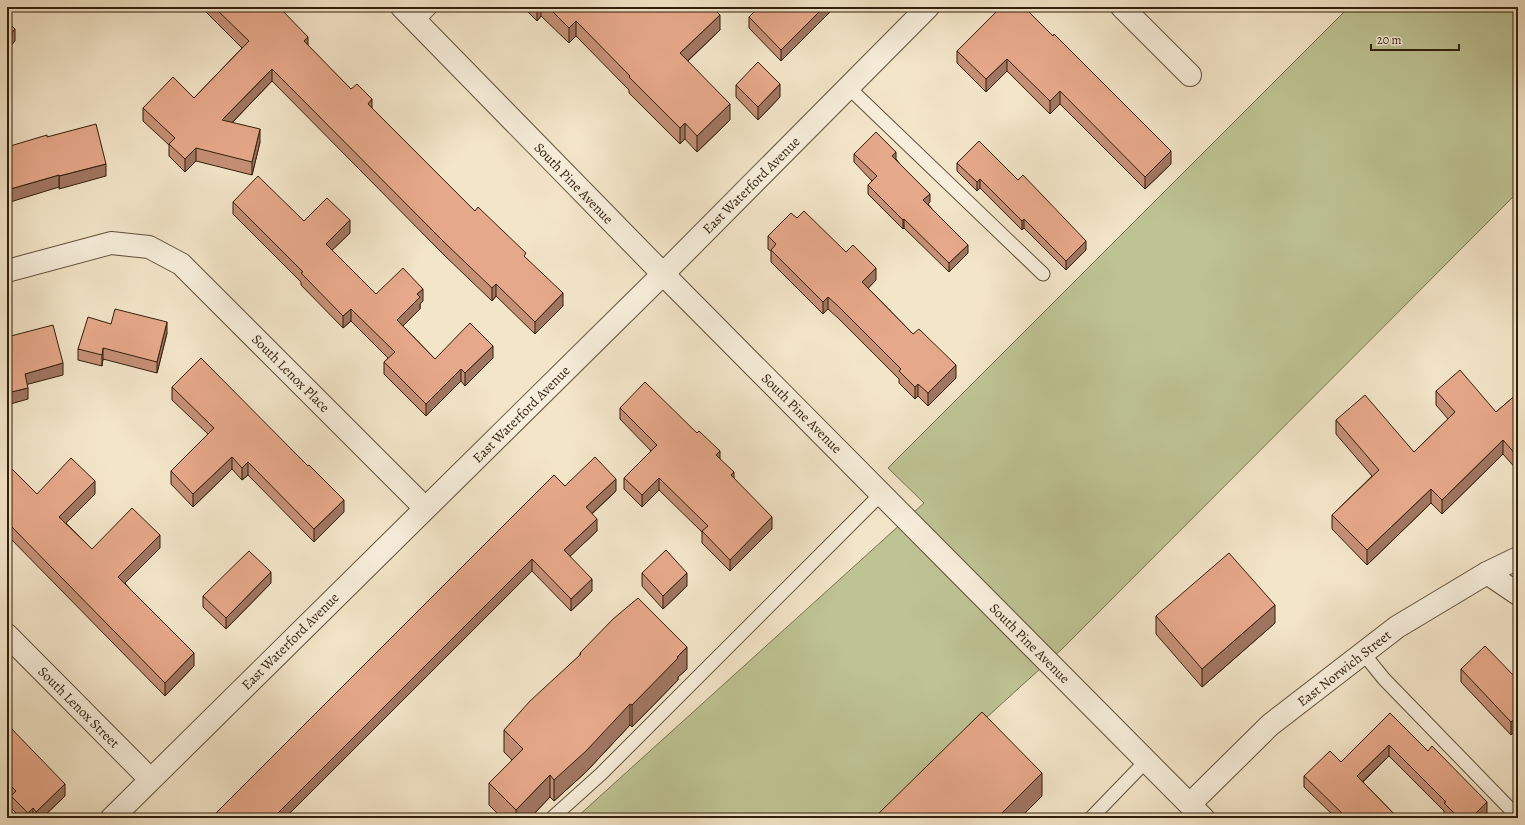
<svg xmlns="http://www.w3.org/2000/svg" width="1525" height="825" font-family="Alegreya,serif">
<rect width="100%" height="100%" fill="#f3e5c8"/>
<filter id="stains"><feTurbulence type="fractalNoise" baseFrequency=".005" numOctaves="4"/><feColorMatrix values="0 0 0 0 .2 0 0 0 0 .09 0 0 0 0 .02 0 0 0 .5 -.17"/></filter>
<radialGradient id="worn" r=".72"><stop offset=".6" stop-color="#630" stop-opacity="0"/><stop offset="1" stop-color="#630" stop-opacity=".3"/></radialGradient>
<!-- green -->
<polygon fill="#bec394" stroke="#787150" points="1349,7 1518,7 1518,192 1063,648 876,818 576,818 924,503 888,468"/>
<g fill="none" stroke-linecap="round" stroke-linejoin="round">
<!-- lane casing -->
<g stroke="#62503a" stroke-width="15">
<g id="lane">
<polyline points="417,22 431,7"/>
<polyline points="848,87 1043,274"/>
<polyline points="1363,653 1384,679 1518,817"/>
<polyline points="552,818 601,774 881,494"/>
<polyline points="1091,818 1147,760"/>
</g>
</g>
<!-- street casing -->
<g stroke="#62503a" stroke-width="24">
<g id="street">
<polyline points="402,7 663,274 1203,818"/>
<polyline points="1122,7 1190,75"/>
<polyline points="7,271 111,243 149,247 181,264 425,508"/>
<polyline points="1487,573 1518,594"/>
<polyline points="7,635 150,779"/>
<polyline points="1190,804 1270,725 1397,627 1487,573 1518,558"/>
<polyline points="112,818 663,274 928,7"/>
</g>
</g>
<!-- lane -->
<use href="#lane" stroke="#f7eedb" stroke-width="13"/>
<!-- street -->
<use href="#street" stroke="#f7eedb" stroke-width="22"/>
</g>
<!-- wall -->
<g fill="#c69077" stroke="#311f0b">
<polygon points="201,7 279,7 308,46 351,89 372,108 475,211 526,258 563,306 535,334 496,296 492,301 444,255 272,81 232,123 260,142 252,175 196,161 185,172 169,156 169,145 143,121 143,108 194,98 242,48"/>
<polygon points="523,7 712,7 720,30 688,61 730,120 697,152 685,139 680,144 629,93 629,90 576,36 569,43 541,16 537,21"/>
<polygon points="835,7 781,61 749,28 749,17"/>
<polygon points="1001,7 1171,164 1145,189 1060,104 1050,114 1007,71 986,92 957,63 957,51"/>
<polygon points="736,85 780,97 758,120 736,97"/>
<polygon points="854,154 896,159 930,202 928,204 968,253 949,272 904,228 903,229 868,194 868,185 872,181 854,162"/>
<polygon points="957,163 1086,250 1066,270 1024,228 1022,230 980,188 977,191 957,171"/>
<polygon points="233,202 304,221 350,233 332,250 376,294 423,301 420,304 420,309 403,326 435,359 493,358 465,386 461,381 426,416 384,374 384,362 388,358 351,321 343,328 301,285 301,282 233,214"/>
<polygon points="797,218 846,252 876,280 868,288 956,378 928,406 918,396 915,399 899,383 899,379 838,318 828,309 823,314 771,262 771,251 768,249 768,236"/>
<polygon points="111,324 167,333 157,373 103,359 102,366 78,360 78,349"/>
<polygon points="172,387 344,512 314,542 248,475 242,480 232,469 193,507 171,484 171,471 208,434 172,400"/>
<polygon points="1436,391 1496,412 1518,393 1518,471 1503,454 1442,514 1431,503 1367,565 1332,529 1332,515 1372,476 1336,434 1336,420 1414,452 1448,419 1436,405"/>
<polygon points="620,408 720,459 772,529 730,571 702,543 702,532 659,490 642,507 624,489 624,478 651,451 620,419"/>
<polygon points="7,464 37,494 95,494 66,523 92,549 160,548 125,583 194,666 165,696 7,535"/>
<polygon points="565,486 616,491 592,514 597,531 570,556 592,591 571,611 532,571 285,818"/>
<polygon points="642,573 687,586 663,609 642,586"/>
<polygon points="271,583 226,629 203,607 203,596"/>
<polygon points="1156,616 1275,623 1202,687 1156,634"/>
<polygon points="580,653 687,669 678,677 678,680 632,727 630,725 586,772 554,801 550,797 530,818 502,818 489,805 489,783 512,760 504,752 504,730 580,655"/>
<polygon points="1461,669 1518,680 1518,733 1516,730 1511,735 1461,682"/>
<polygon points="1390,713 1428,751 1487,813 1482,818 1448,818 1444,814 1444,811 1389,756 1363,782 1398,818 1336,818 1304,787 1304,776 1341,762"/>
<polygon points="7,724 65,796 42,818 21,818 11,808 11,798 7,794"/>
</g>
<!-- shaded-wall -->
<g fill="#a17661" stroke="#311f0b">
<polygon points="537,7 541,7 541,16 537,21"/>
<polygon points="824,7 835,7 781,61 781,50"/>
<polygon points="720,15 720,30 680,68 680,53"/>
<polygon points="576,21 576,36 569,43 569,28"/>
<polygon points="15,29 15,41 7,50 7,38"/>
<polygon points="308,37 308,49 304,41"/>
<polygon points="1007,59 1007,71 986,92 986,79"/>
<polygon points="272,69 272,81 222,133 222,120"/>
<polygon points="780,84 780,97 758,120 758,107"/>
<polygon points="1060,91 1060,104 1050,114 1050,101"/>
<polygon points="372,99 372,112 368,104"/>
<polygon points="730,104 730,120 697,152 697,136"/>
<polygon points="685,123 685,139 680,144 680,128"/>
<polygon points="260,129 260,142 252,175 252,162"/>
<polygon points="196,148 196,161 185,172 185,159"/>
<polygon points="1171,151 1171,164 1145,189 1145,177"/>
<polygon points="896,152 896,161 892,156"/>
<polygon points="106,164 106,176 59,189 59,176"/>
<polygon points="59,175 59,187 7,203 7,190"/>
<polygon points="980,179 980,188 977,191 977,182"/>
<polygon points="930,194 930,202 923,209 923,200"/>
<polygon points="904,219 904,228 903,229 903,220"/>
<polygon points="1024,219 1024,228 1022,230 1022,221"/>
<polygon points="350,220 350,233 326,256 326,244"/>
<polygon points="1086,241 1086,250 1066,270 1066,261"/>
<polygon points="968,245 968,253 949,272 949,263"/>
<polygon points="876,268 876,280 862,295 862,282"/>
<polygon points="496,284 496,296 492,301 492,288"/>
<polygon points="423,289 423,301 420,304 420,309 397,332 397,320 417,294"/>
<polygon points="563,293 563,306 535,334 535,322"/>
<polygon points="828,297 828,309 823,314 823,302"/>
<polygon points="351,309 351,321 343,328 343,316"/>
<polygon points="167,322 167,333 157,373 157,362"/>
<polygon points="493,346 493,358 465,386 465,373"/>
<polygon points="103,348 103,359 102,366 102,355"/>
<polygon points="63,363 63,375 25,385 25,374"/>
<polygon points="956,365 956,378 928,406 928,393"/>
<polygon points="461,369 461,381 426,416 426,404"/>
<polygon points="918,384 918,396 915,399 915,387"/>
<polygon points="28,388 28,399 7,405 7,393"/>
<polygon points="1503,440 1503,454 1442,514 1442,500"/>
<polygon points="720,451 720,463 716,455"/>
<polygon points="232,457 232,469 193,507 193,494"/>
<polygon points="248,462 248,475 242,480 242,468"/>
<polygon points="734,472 734,484 731,475"/>
<polygon points="659,478 659,490 642,507 642,495"/>
<polygon points="616,479 616,491 586,519 586,507"/>
<polygon points="95,481 95,494 59,530 59,517"/>
<polygon points="1431,489 1431,503 1367,565 1367,550"/>
<polygon points="344,500 344,512 314,542 314,529"/>
<polygon points="772,517 772,529 730,571 730,560"/>
<polygon points="597,519 597,531 564,562 564,550"/>
<polygon points="160,535 160,548 118,590 118,577"/>
<polygon points="532,559 532,571 285,818 273,818"/>
<polygon points="271,572 271,583 226,629 226,618"/>
<polygon points="687,573 687,586 663,609 663,596"/>
<polygon points="592,579 592,591 571,611 571,599"/>
<polygon points="1275,605 1275,623 1202,687 1202,669"/>
<polygon points="687,647 687,669 678,677 678,680 632,727 632,705"/>
<polygon points="194,653 194,666 165,696 165,683"/>
<polygon points="630,704 630,725 586,772 554,801 554,780"/>
<polygon points="1516,718 1516,730 1511,735 1511,722"/>
<polygon points="1389,745 1389,756 1357,787 1357,776"/>
<polygon points="1042,773 1042,796 1020,818 997,818"/>
<polygon points="550,775 550,797 530,818 516,818 516,810"/>
<polygon points="65,784 65,796 42,818 36,818 36,812"/>
<polygon points="1487,802 1487,813 1482,818 1471,818"/>
<polygon points="33,808 33,818 28,818 28,813"/>
</g>
<!-- building -->
<g fill="#e6a88a" stroke="#311f0b">
<polygon points="214,7 279,7 308,37 304,41 351,89 357,84 372,99 368,104 475,211 478,207 526,253 524,256 563,293 535,322 496,284 492,288 444,242 272,69 222,120 260,129 252,162 196,148 185,159 169,144 175,138 143,108 173,77 194,98 249,41"/>
<polygon points="548,7 712,7 720,15 680,53 730,104 697,136 685,123 680,128 629,77 630,76 576,21 569,28"/>
<polygon points="759,7 824,7 781,50 749,17"/>
<polygon points="1001,7 1024,7 1053,36 1054,34 1171,151 1145,177 1060,91 1050,101 1007,59 986,79 957,51"/>
<polygon points="7,21 15,29 7,38"/>
<polygon points="758,62 780,84 758,107 736,85"/>
<polygon points="96,124 106,164 59,176 59,175 7,190 7,147 47,135 47,137"/>
<polygon points="876,132 896,152 892,156 930,194 923,200 968,245 949,263 904,219 903,220 868,185 877,176 854,154"/>
<polygon points="979,141 1018,180 1023,175 1086,241 1066,261 1024,219 1022,221 980,179 977,182 957,163"/>
<polygon points="258,176 304,221 327,198 350,220 326,244 376,294 403,268 423,289 417,294 420,297 397,320 435,359 470,323 493,346 465,373 461,369 426,404 384,362 395,352 351,309 343,316 301,273 303,272 233,202"/>
<polygon points="804,211 846,252 853,245 876,268 862,282 913,334 919,329 956,365 928,393 918,384 915,387 899,371 901,369 838,306 828,297 823,302 771,250 776,244 768,236 791,213 797,218"/>
<polygon points="115,309 167,322 157,362 103,348 102,355 78,349 88,317 111,324"/>
<polygon points="53,325 63,363 25,374 28,388 7,393 7,347 8,347 7,343 7,337"/>
<polygon points="201,358 308,466 309,465 344,500 314,529 248,462 242,468 232,457 193,494 171,471 214,428 172,387"/>
<polygon points="1460,370 1496,412 1518,393 1518,457 1503,440 1442,500 1431,489 1367,550 1332,515 1379,470 1336,420 1365,395 1414,452 1455,412 1436,391"/>
<polygon points="645,382 697,433 699,431 720,451 716,455 734,472 731,475 772,517 730,560 702,531 708,526 659,478 642,495 624,478 657,445 620,408"/>
<polygon points="595,457 616,479 586,507 597,519 564,550 592,579 571,599 532,559 273,818 211,818 554,475 565,486"/>
<polygon points="71,458 95,481 59,517 92,549 132,508 160,535 118,577 194,653 165,683 7,522 7,464 37,494"/>
<polygon points="666,550 687,573 663,596 642,573"/>
<polygon points="249,551 271,572 226,618 203,596"/>
<polygon points="1229,553 1275,605 1202,669 1156,616"/>
<polygon points="638,598 687,647 677,657 678,658 632,705 630,704 586,751 554,780 550,775 516,810 489,783 523,749 504,730 530,701 581,654 580,653 613,619"/>
<polygon points="1485,646 1518,680 1518,720 1516,718 1511,722 1461,669"/>
<polygon points="982,712 1042,773 997,818 874,818"/>
<polygon points="1390,713 1428,751 1432,746 1487,802 1471,818 1459,818 1444,803 1446,802 1389,745 1357,776 1398,818 1347,818 1304,776 1330,751 1341,762"/>
<polygon points="7,724 65,784 36,812 33,808 28,813 11,796 16,791 7,782"/>
</g>
<g text-anchor="middle" stroke-width="3" stroke-linejoin="round" paint-order="stroke">
<!-- street labels -->
<g font-size="14" fill="#311f0b" stroke="#f7eedb">
<text transform="translate(574 183) rotate(46)" y="5">South Pine Avenue</text>
<text transform="translate(751 185) rotate(-45)" y="5">East Waterford Avenue</text>
<text transform="translate(291 373) rotate(45)" y="5">South Lenox Place</text>
<text transform="translate(802 413) rotate(45)" y="5">South Pine Avenue</text>
<text transform="translate(521 414) rotate(-45)" y="5">East Waterford Avenue</text>
<text transform="translate(290 641) rotate(-45)" y="5">East Waterford Avenue</text>
<text transform="translate(1030 643) rotate(45)" y="5">South Pine Avenue</text>
<text transform="translate(1344 668) rotate(-38)" y="5">East Norwich Street</text>
<text transform="translate(79 707) rotate(45)" y="5">South Lenox Street</text>
</g>
</g>
<!-- margin -->
<rect width="1525" height="825" fill="none" stroke="#f3e5c8" stroke-width="24"/>
<rect x="8" y="8" width="1509" height="809" fill="none" stroke="#311f0b" stroke-width="2"/>
<rect x="12" y="12" width="1501" height="801" fill="none" stroke="#311f0b"/>
<!-- scale -->
<path d="M1371 44v6h88v-6" fill="none" stroke="#311f0b" stroke-width="2"/>
<text x="1377" y="44" font-size="12" fill="#311f0b" stroke="#f7eedb" stroke-width="3" paint-order="stroke">20 m</text>
<rect width="100%" height="100%" filter="url(#stains)"/>
<rect width="100%" height="100%" fill="url(#worn)"/>
</svg>
